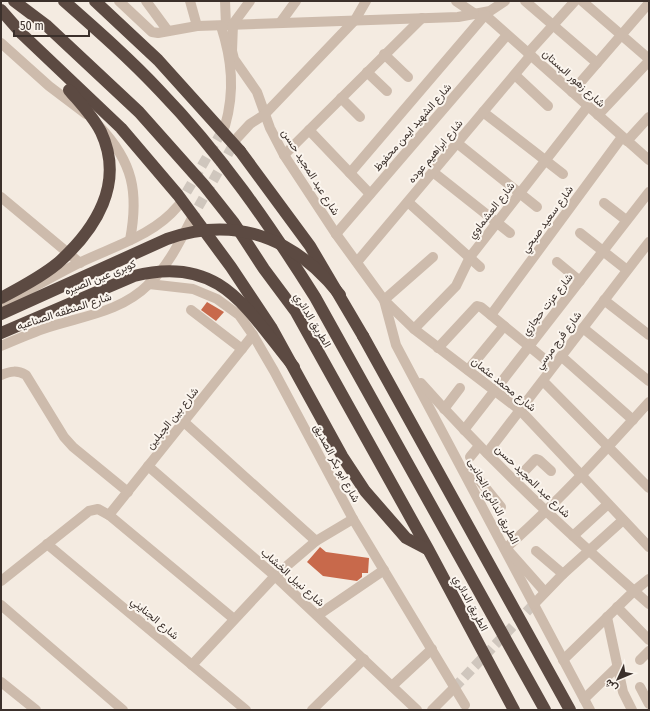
<svg xmlns="http://www.w3.org/2000/svg" width="650" height="711" font-family="'Fira Sans Condensed',Vazirmatn,sans-serif">
<rect width="100%" height="100%" fill="#f4ebe1"/>
<!-- building -->
<g fill="#c8694b">
<polygon points="207,302 224,312 216,321 201,310"/>
<polygon points="320,547 326,552 369,558 368,573 362,573 362,577 357,581 323,576 307,562"/>
</g>
<g fill="none" stroke-linecap="round" stroke-linejoin="round">
<!-- minor-tunnel -->
<polyline stroke="#cfc6bd" stroke-width="10" stroke-dasharray="10 5" stroke-linecap="butt" points="454,688 534,604"/>
<!-- tertiary-tunnel -->
<g stroke="#cfc6bd" stroke-width="10" stroke-dasharray="10 5" stroke-linecap="butt">
<polyline points="179,205 225,126"/>
<polyline points="191,220 237,138"/>
</g>
<!-- minor -->
<g stroke="#cdbbac" stroke-width="10">
<polyline points="119,1 152,32 158,33 197,26 458,17 490,11 505,1"/>
<polyline points="146,1 168,31"/>
<polyline points="190,1 197,26"/>
<polyline points="225,1 226,25"/>
<polyline points="250,1 233,24 232,51 234,59 257,92 270,128 284,155 336,234 384,300 414,329 520,410 649,547"/>
<polyline points="456,1 475,14"/>
<polyline points="525,1 597,63"/>
<polyline points="582,1 649,59"/>
<polyline points="483,13 649,160"/>
<polyline points="280,23 296,1"/>
<path d="M221,26C232,60 235,91 225,126"/>
<polyline points="1,43 49,86 86,114"/>
<polyline points="528,53 575,1"/>
<polyline points="384,54 408,77"/>
<polyline points="367,72 387,91"/>
<polyline points="515,75 548,106"/>
<polyline points="572,92 649,3"/>
<polyline points="341,98 360,117"/>
<polyline points="483,112 563,174"/>
<polyline points="598,115 649,61"/>
<path d="M99,126C133,162 139,192 130,240"/>
<polyline points="309,130 370,194"/>
<polyline points="238,137 250,124 264,115 355,20 366,1"/>
<polyline points="627,141 649,117"/>
<polyline points="457,143 537,207"/>
<polyline points="284,155 422,18"/>
<polyline points="433,172 510,233"/>
<polyline points="350,173 485,15"/>
<polyline points="1,197 80,263"/>
<polyline points="408,202 480,267"/>
<polyline points="604,203 626,220"/>
<polyline points="580,233 627,270"/>
<polyline points="336,234 507,35"/>
<polyline points="433,257 384,300 396,345 590,710"/>
<polyline points="357,262 531,55"/>
<polyline points="557,262 580,281"/>
<polyline points="149,284 193,289 217,299 239,315 253,335 274,371 353,519 465,705"/>
<polyline points="604,300 649,335"/>
<polyline points="191,310 242,349"/>
<polyline points="491,315 622,137"/>
<polyline points="583,328 649,381"/>
<polyline points="414,329 456,286 470,257 588,106"/>
<polyline points="438,348 477,306 481,307 553,366"/>
<polyline points="561,356 633,420"/>
<polyline points="468,370 504,326"/>
<path d="M1,375C11,371 17,370 26,375L64,437L73,447L128,492"/>
<polyline points="543,381 649,488"/>
<path d="M421,383C491,462 569,534 649,604"/>
<polyline points="444,409 460,388"/>
<polyline points="184,422 316,541"/>
<polyline points="464,430 649,192"/>
<polyline points="487,453 649,242"/>
<polyline points="470,457 479,446"/>
<polyline points="148,466 275,576 417,710"/>
<polyline points="465,472 479,480 501,507"/>
<polyline points="515,481 536,459 539,460 551,471"/>
<polyline points="109,515 253,335"/>
<polyline points="573,536 608,504"/>
<polyline points="47,544 246,710"/>
<polyline points="536,551 563,574"/>
<polyline points="1,581 89,511 98,509 109,515 234,619"/>
<path d="M545,592L506,548C558,502 602,454 649,402"/>
<polyline points="534,604 563,574 623,520"/>
<polyline points="1,605 123,710"/>
<polyline points="617,607 649,640"/>
<polyline points="318,615 384,570"/>
<polyline points="607,617 623,692 632,710"/>
<polyline points="563,660 634,591 649,579"/>
<polyline points="640,660 649,651"/>
<polyline points="192,665 275,576 316,541 353,519"/>
<polyline points="1,682 36,710"/>
<polyline points="392,686 432,649"/>
<polyline points="640,687 649,704"/>
<polyline points="584,699 617,667"/>
<polyline points="312,710 364,659"/>
<polyline points="432,710 454,688"/>
</g>
<!-- tertiary -->
<g stroke="#cdbbac" stroke-width="10">
<path d="M1,305C27,291 53,276 79,263C114,246 153,236 178,206"/>
<path d="M1,346C15,340 29,334 43,329C81,316 120,313 149,284C168,266 179,243 191,220"/>
</g>
<!-- motorway -->
<g stroke="#5c4a42" stroke-width="12">
<polyline points="14,1 46,25 139,112 204,185 234,223 264,269 296,312 428,549 514,710"/>
<path d="M64,1C97,30 130,59 160,91C220,153 269,224 315,297L545,710"/>
<polyline points="1,10 22,34 121,128 178,195 231,267 271,327 342,456 365,491 406,538 427,549"/>
<polyline points="240,151 310,246 363,336"/>
</g>
<!-- motorway-bridge -->
<g stroke="#5c4a42" stroke-width="12">
<polyline points="95,1 158,60 240,151"/>
<path d="M1,298C20,288 41,277 58,263C96,229 125,183 101,132C93,116 80,103 69,90"/>
<path d="M1,314L167,239C236,215 295,238 340,295"/>
<path d="M1,333L134,276C221,254 246,309 294,367"/>
<polyline points="363,336 570,710"/>
</g>
</g>
<g text-anchor="middle" stroke-width="4" stroke-linejoin="round" paint-order="stroke">
<!-- street labels -->
<g font-size="11" fill="#3b302b" stroke="#fbf5ee">
<text transform="translate(574 78) rotate(42)" y="4">شارع زهور البستان</text>
<text transform="translate(412 127) rotate(-49)" y="4">شارع الشهيد ايمن محفوظ</text>
<text transform="translate(435 151) rotate(-50)" y="4">شارع ابراهيم عوده</text>
<text transform="translate(311 172) rotate(58)" y="4">شارع عبد المجيد حسن</text>
<text transform="translate(491 210) rotate(-52)" y="4">شارع العشماوي</text>
<text transform="translate(547 219) rotate(-54)" y="4">شارع سعيد صبحي</text>
<text transform="translate(100 277) rotate(-22)" y="4">كوبرى عين الصيره</text>
<text transform="translate(547 304) rotate(-52)" y="4">شارع عزت حجازي</text>
<text transform="translate(64 311) rotate(-18)" y="4">شارع المنطقه الصناعيه</text>
<text transform="translate(313 320) rotate(59)" y="4">الطريق الدائري</text>
<text transform="translate(558 340) rotate(-53)" y="4">شارع فرج مرسي</text>
<text transform="translate(504 384) rotate(39)" y="4">شارع محمد عثمان</text>
<text transform="translate(172 418) rotate(-51)" y="4">شارع بين الجبلين</text>
<text transform="translate(337 463) rotate(62)" y="4">شارع ابو بكر الصديق</text>
<text transform="translate(533 481) rotate(44)" y="4">شارع عبد المجيد حسن</text>
<text transform="translate(494 501) rotate(62)" y="4">الطريق الدائري الجانبى</text>
<text transform="translate(293 577) rotate(42)" y="4">شارع نبيل الخشاب</text>
<text transform="translate(471 603) rotate(62)" y="4">الطريق الدائري</text>
<text transform="translate(155 618) rotate(40)" y="4">شارع الجنايني</text>
</g>
</g>
<!-- border -->
<rect width="650" height="711" fill="none" stroke="#3b302b" stroke-width="4"/>
<!-- north arrow -->
<g transform="translate(618 679) rotate(226)" stroke="#fbf5ee" stroke-width="3" paint-order="stroke">
<path d="M0-3L7 15L0 10L-7 15Z" fill="#3b302b"/>
<text y="-6" font-size="11" font-weight="bold" text-anchor="middle" fill="#3b302b">ش</text>
</g>
<!-- scale -->
<path d="M14 30v6h75v-6" fill="none" stroke="#3b302b" stroke-width="2"/>
<text x="20" y="30" font-size="12" fill="#3b302b" stroke="#fbf5ee" stroke-width="3" paint-order="stroke">50 m</text>
</svg>
